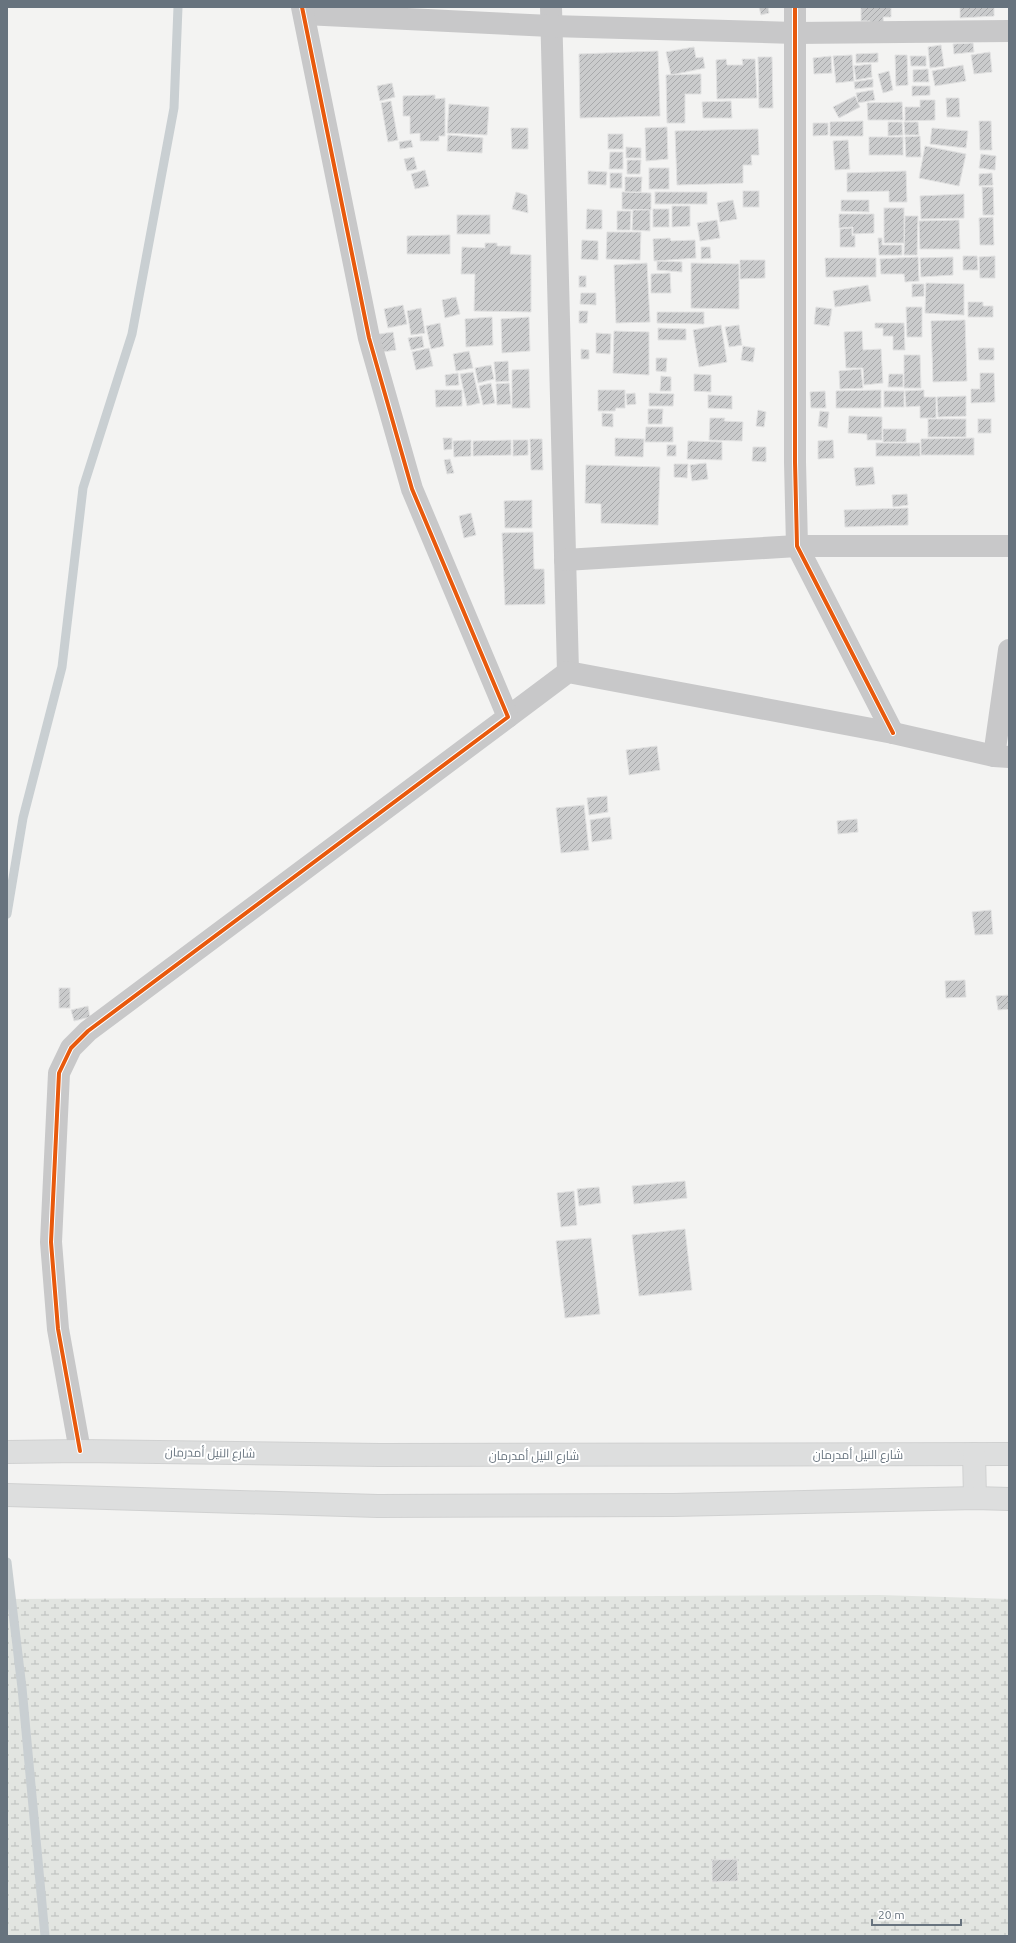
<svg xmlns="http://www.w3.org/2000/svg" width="1016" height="1943" font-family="Ubuntu,Cairo,sans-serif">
<defs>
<pattern id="wetland-marsh" width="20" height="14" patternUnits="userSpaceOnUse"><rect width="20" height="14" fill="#e2e5e1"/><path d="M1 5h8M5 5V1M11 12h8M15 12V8" fill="none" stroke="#bbbebc"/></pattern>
<pattern id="building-hatch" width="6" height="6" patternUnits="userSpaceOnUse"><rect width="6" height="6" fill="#cacbcc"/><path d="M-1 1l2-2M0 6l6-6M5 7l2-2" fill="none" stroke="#a8a9ab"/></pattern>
</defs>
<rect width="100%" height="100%" fill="#f3f3f2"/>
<!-- wetland -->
<polygon fill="url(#wetland-marsh)" points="880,1595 1009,1599 1009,1936 7,1936 7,1599"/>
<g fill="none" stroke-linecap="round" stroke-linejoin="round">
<!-- stream -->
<g stroke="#c9cfd2" stroke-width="9">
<polyline points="7,914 23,818 62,667 83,488 132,334 174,108 178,7"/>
<polyline points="7,1562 22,1688 45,1936"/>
</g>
</g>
<!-- building -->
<g fill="url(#building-hatch)" stroke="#e2e2e2">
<polygon points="759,7 768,7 769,13 761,15"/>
<polygon points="861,7 891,7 891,17 883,17 884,26 870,26 870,21 861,21"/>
<polygon points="960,7 994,7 994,16 960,18"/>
<polygon points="973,43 974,52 954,54 953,44"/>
<polygon points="941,45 944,66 930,68 928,47"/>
<polygon points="694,47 696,58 703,57 705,68 671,75 666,52"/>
<polygon points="658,51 660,116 580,118 579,54"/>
<polygon points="990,52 992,72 974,74 971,55"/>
<polygon points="878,53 878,62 856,63 856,54"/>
<polygon points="852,55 854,81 836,83 833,56"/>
<polygon points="895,55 907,55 908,85 896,86"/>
<polygon points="831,56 832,73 814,74 813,58"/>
<polygon points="910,56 926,56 926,66 911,66"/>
<polygon points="758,57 772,57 773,108 759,108"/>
<polygon points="726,59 727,65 743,65 742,59 755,59 757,98 717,99 716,60"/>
<polygon points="871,64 872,77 856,80 854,66"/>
<polygon points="963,65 966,81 935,86 932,71"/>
<polygon points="928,69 929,82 913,82 913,70"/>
<polygon points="889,71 893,90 883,93 878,74"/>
<polygon points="701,74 701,94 685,94 685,123 667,123 666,75"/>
<polygon points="873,79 873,87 855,89 854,82"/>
<polygon points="392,83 395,97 380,101 377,86"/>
<polygon points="912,86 930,86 930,95 912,96"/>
<polygon points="873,90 875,100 858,103 856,93"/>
<polygon points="435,95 435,99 445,98 445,136 439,136 439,141 420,141 420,133 410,134 410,116 403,116 403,96"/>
<polygon points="855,96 860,107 839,118 833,107"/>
<polygon points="946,98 959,98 960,117 947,117"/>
<polygon points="920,100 935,100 935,120 905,121 905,107 920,107"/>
<polygon points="391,101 398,140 388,142 381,103"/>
<polygon points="731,101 732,118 703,118 702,102"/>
<polygon points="902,102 903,120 868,120 867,103"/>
<polygon points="449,104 489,107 487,135 447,133"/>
<polygon points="863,121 863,136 830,136 830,122"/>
<polygon points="979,121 991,121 992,150 980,150"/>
<polygon points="888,122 902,122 903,135 888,136"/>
<polygon points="904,122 918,122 919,135 905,135"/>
<polygon points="813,123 828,123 828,135 813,136"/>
<polygon points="667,127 668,159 646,161 645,128"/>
<polygon points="511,128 528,128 528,149 512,149"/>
<polygon points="932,128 968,131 966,148 930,144"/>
<polygon points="758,129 759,155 751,155 752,165 743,165 743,183 677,185 675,131"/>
<rect x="608" y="134" width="15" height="15"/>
<polygon points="448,135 483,138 482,153 447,151"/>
<polygon points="920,136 921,157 906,157 905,137"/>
<rect x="869" y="137" width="34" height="18"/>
<polygon points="411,140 413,147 400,149 399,142"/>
<polygon points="848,140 850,169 835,170 833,141"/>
<polygon points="925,146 966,154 959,186 919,178"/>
<polygon points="626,147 641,148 641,158 626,158"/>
<polygon points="610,152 623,152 623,169 609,169"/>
<polygon points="981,154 996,156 995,170 979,168"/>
<polygon points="414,157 417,169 407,171 404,159"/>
<polygon points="627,160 641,160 640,174 627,174"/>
<rect x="649" y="168" width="20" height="21"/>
<polygon points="425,170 429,186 415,189 411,174"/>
<polygon points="588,171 607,172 606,185 588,184"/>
<polygon points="906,171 907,202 889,202 889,191 847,192 847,173"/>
<rect x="610" y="173" width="12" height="15"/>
<polygon points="992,173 993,185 979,186 979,174"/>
<polygon points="625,177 642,177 641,192 625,192"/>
<polygon points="982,187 993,187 994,215 983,215"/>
<rect x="743" y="191" width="16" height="16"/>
<polygon points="516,192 527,195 528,213 512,209"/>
<polygon points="622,192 651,193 651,210 622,209"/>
<rect x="655" y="192" width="52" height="12"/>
<polygon points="964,194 964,218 921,219 920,196"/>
<polygon points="733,200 737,219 720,222 717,203"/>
<polygon points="841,200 869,200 869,212 841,211"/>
<polygon points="672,206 690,206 690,226 672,227"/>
<rect x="884" y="208" width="20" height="35"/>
<polygon points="587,209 602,210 602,229 586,229"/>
<rect x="653" y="209" width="16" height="18"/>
<polygon points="633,210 650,210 650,231 632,230"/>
<polygon points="617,211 631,211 630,230 617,230"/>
<polygon points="839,214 874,214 874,233 853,234 853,227 839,228"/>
<rect x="457" y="215" width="33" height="19"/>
<polygon points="905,216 918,216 917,255 904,255"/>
<polygon points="993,217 994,245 980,245 979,218"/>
<polygon points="717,220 720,238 700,241 697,223"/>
<polygon points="959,220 960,249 920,249 919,221"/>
<polygon points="852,228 852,236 855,235 855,247 840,247 840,229"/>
<polygon points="607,232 641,232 640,260 606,259"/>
<polygon points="450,235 450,254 407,254 407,236"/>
<polygon points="670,238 671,241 695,240 696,258 654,261 653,239"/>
<polygon points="878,238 882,238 882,245 902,245 902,255 879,255"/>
<polygon points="582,240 598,241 598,260 581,259"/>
<polygon points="485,243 497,243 497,246 511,246 510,254 531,255 531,312 474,311 475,274 461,274 462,247 485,248"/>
<polygon points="701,247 710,247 711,258 701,259"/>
<polygon points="963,256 977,256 978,270 963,270"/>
<polygon points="995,256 995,278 980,278 979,257"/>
<polygon points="918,257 919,281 905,282 904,274 881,274 880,259"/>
<polygon points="953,257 953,275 921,277 920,258"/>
<polygon points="825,258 876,258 876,277 826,277"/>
<polygon points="740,260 765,260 765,278 740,279"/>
<polygon points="657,261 682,262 682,272 657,270"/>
<polygon points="647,263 650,322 616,323 614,265"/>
<polygon points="691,263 739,264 739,309 691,308"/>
<polygon points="670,273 671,293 651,293 651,274"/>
<rect x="579" y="276" width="7" height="11"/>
<polygon points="926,283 964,284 964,315 925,313"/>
<polygon points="912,284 924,284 924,296 912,297"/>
<polygon points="868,285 871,301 835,307 833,291"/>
<polygon points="581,293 596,293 596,305 580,304"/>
<polygon points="456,297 460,314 445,318 442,300"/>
<polygon points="968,302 983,302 983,306 993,306 993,317 968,317"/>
<polygon points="403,305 407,324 388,328 384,309"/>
<polygon points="816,307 832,309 829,326 814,324"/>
<polygon points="906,307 922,307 922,337 907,337"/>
<polygon points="421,308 425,333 411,335 407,311"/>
<polygon points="579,311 588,311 587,323 579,323"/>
<polygon points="657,312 704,312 704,324 657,323"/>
<polygon points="492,317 493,345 466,347 465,319"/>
<polygon points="529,317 530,351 502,353 501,319"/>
<polygon points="965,320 967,381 933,382 931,321"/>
<polygon points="440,323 444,346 431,349 426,326"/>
<polygon points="875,323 904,323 905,350 893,350 893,336 883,336 883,328 875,328"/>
<polygon points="721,325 727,362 699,367 693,330"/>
<polygon points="739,325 742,345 729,347 725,327"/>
<polygon points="658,328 686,329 686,340 658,340"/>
<polygon points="614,331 649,332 649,375 613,373"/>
<polygon points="862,331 863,350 881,349 883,383 864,385 863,368 846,368 844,332"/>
<polygon points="393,332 396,350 376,353 373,335"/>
<polygon points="596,333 611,334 610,354 596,353"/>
<polygon points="422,336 424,347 411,350 408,338"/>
<polygon points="743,346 755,348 753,362 741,360"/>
<polygon points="429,348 433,366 416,370 412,352"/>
<polygon points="978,348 994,348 994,360 979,360"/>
<polygon points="581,349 589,350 589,359 581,359"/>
<polygon points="469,351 473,368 456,371 453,354"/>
<polygon points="904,355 920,355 921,388 904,388"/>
<polygon points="656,358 667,358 666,372 656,371"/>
<polygon points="508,361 509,381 496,382 494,362"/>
<polygon points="491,365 494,379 478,383 475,368"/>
<polygon points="529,369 530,408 512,408 512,370"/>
<polygon points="861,369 863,388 840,389 839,371"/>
<polygon points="473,372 480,403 467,406 460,374"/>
<polygon points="458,373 459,385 446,386 445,375"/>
<polygon points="980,373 994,373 995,402 971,403 971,389 980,389"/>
<polygon points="694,374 711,375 711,392 694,391"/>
<polygon points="889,374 903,374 903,387 888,387"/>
<polygon points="661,376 671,377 671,391 660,391"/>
<polygon points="491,383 495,403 483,405 479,386"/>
<polygon points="509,383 511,404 497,405 496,384"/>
<polygon points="435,390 462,390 462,406 436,407"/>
<polygon points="598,390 625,390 625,408 616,408 615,411 598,411"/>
<polygon points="881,390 881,408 836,408 836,391"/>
<polygon points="924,390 924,397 936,397 936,418 920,418 920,406 906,407 905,391"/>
<polygon points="825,391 826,408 811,408 810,392"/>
<rect x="884" y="391" width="20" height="16"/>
<polygon points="635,393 636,404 627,405 626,394"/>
<polygon points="649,393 674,394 673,406 649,406"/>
<polygon points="708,395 732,396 732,409 708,408"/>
<polygon points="966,396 966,416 938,417 937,397"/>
<polygon points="648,409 663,409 662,424 648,424"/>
<polygon points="758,410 766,412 764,427 756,426"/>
<polygon points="820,411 829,412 827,428 818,426"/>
<polygon points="602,413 613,414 613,427 602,426"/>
<polygon points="849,416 882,417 882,440 867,440 867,434 848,433"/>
<polygon points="710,418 725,418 724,421 743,422 742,441 709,440"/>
<rect x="928" y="419" width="38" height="18"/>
<rect x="978" y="419" width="13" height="14"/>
<polygon points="646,427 673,427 673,442 645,442"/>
<rect x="883" y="429" width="23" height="13"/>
<polygon points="443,438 452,438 452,449 444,450"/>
<polygon points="615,438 644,439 643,457 615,456"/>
<polygon points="974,438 974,455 921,455 921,439"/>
<polygon points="530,439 542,439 543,470 531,470"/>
<polygon points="471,440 471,456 454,457 453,441"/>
<polygon points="511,440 511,455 473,456 473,441"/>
<polygon points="513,440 528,440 528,455 513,456"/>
<polygon points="833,440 834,458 818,459 818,441"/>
<polygon points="688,441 722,442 722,460 687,459"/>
<rect x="876" y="443" width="44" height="13"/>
<rect x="667" y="445" width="9" height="11"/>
<polygon points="753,447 766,447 766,462 752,461"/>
<polygon points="450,459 454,473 447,474 444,460"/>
<polygon points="706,463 708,479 692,481 690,465"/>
<polygon points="674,464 688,464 687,478 674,477"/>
<polygon points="586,465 660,467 658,525 601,523 601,504 585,503"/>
<polygon points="873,467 875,484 856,486 854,468"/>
<polygon points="907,494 908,505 893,507 892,495"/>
<polygon points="532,500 532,528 505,528 504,501"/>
<polygon points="908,508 908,525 845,527 844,510"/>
<polygon points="471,513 476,535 464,538 459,516"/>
<polygon points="533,532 534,569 544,569 545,604 505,605 502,533"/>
<polygon points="657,746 660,770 629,775 626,750"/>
<polygon points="607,796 608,812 589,815 587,798"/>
<polygon points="584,805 589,850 561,853 556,808"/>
<polygon points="610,817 612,839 592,842 590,820"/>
<polygon points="857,819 858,832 838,834 837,821"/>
<polygon points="991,910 993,934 975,935 972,912"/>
<polygon points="965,980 966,997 946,998 945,981"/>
<rect x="59" y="988" width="11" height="20"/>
<polygon points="1009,995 1009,1009 998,1010 996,996"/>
<polygon points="88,1006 90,1017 74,1021 71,1010"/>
<polygon points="685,1181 687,1198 634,1204 632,1186"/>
<polygon points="599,1187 601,1203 579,1206 577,1189"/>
<polygon points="574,1191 577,1225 561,1227 557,1193"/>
<polygon points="685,1229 692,1290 639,1296 632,1235"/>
<polygon points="591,1238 600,1314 565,1318 556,1241"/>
<polygon points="737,1859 738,1881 712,1882 712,1860"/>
</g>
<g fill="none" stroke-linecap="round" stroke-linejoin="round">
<!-- primary casing -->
<g stroke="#d0d1d1" stroke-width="24">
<g id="primary">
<polyline points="7,1452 80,1451 380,1455 1009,1454"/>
<polyline points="974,1454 975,1498"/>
<polyline points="7,1495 378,1506 673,1505 975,1498 1009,1499"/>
</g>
</g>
<!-- street -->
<g stroke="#c8c8c9" stroke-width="22">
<polyline points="551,7 568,672"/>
<polyline points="795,7 795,462 797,546 893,733"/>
<polyline points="304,14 551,26 795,33 1009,31"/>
<polyline points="565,560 797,546 1009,546"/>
<polyline points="508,717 568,672 893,733 994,756 1009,757"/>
<polyline points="994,756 1009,650"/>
<polyline points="80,1451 58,1329 51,1242 59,1073 71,1048 88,1031 508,717 412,489 369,338 302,7"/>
</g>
<!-- primary -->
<use href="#primary" stroke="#dddede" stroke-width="22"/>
<!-- cycleway casing -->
<g stroke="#fff" stroke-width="6">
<g id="cycleway">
<polyline points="795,7 795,462 797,546 893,733"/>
<polyline points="80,1451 58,1329 51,1242 59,1073 71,1048 88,1031 508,717 412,489 369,338 302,7"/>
</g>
</g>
<!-- cycleway -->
<use href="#cycleway" stroke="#e8590c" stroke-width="4"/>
</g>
<g text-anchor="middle" stroke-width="4" stroke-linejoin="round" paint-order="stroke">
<!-- street labels -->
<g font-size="12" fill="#67737e" stroke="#fff">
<text transform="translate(210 1453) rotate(1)" y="4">شارع النيل أمدرمان</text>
<text x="858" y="1459">شارع النيل أمدرمان</text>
<text x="534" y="1460">شارع النيل أمدرمان</text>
</g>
</g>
<!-- border -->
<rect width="1016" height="1943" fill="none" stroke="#67737e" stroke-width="16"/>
<!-- scale -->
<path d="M872 1919v6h89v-6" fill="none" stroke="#67737e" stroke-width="2"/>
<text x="878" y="1919" font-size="12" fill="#67737e" stroke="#ffffff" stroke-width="3" paint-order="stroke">20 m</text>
</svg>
